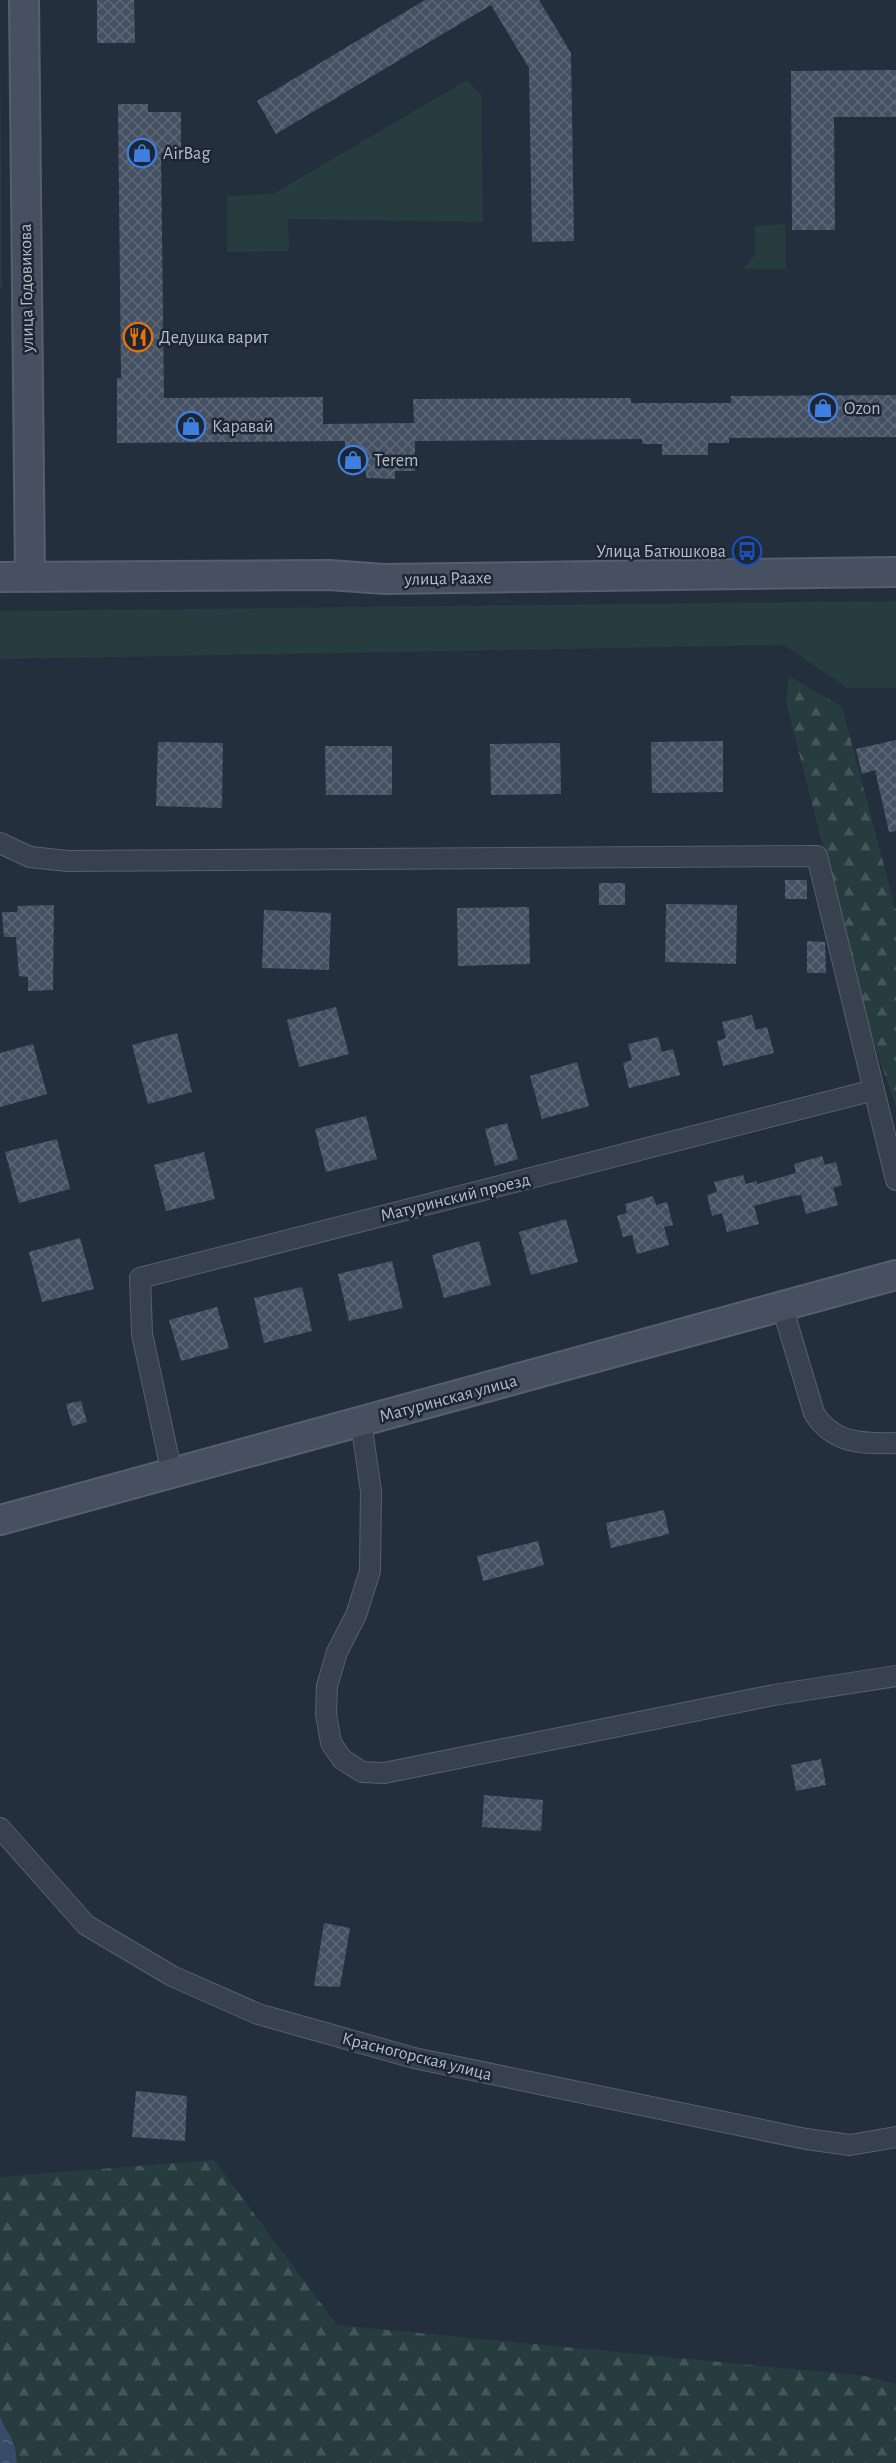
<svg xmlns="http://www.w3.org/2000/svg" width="896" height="2463" font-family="'Alegreya Sans',sans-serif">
<defs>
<pattern id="forest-firs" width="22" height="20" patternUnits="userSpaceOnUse" patternTransform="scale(1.5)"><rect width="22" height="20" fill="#263c3f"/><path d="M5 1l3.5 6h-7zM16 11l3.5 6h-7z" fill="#435659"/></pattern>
<pattern id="water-ripples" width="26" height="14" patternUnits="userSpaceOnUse" patternTransform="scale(1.5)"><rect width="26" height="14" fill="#394c67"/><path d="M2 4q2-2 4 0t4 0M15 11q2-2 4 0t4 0" fill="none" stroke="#53647b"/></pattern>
<pattern id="building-cross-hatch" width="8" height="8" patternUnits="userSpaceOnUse" patternTransform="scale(1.5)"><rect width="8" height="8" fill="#455162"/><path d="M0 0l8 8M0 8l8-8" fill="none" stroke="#5d6877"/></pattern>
</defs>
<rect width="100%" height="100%" fill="#242f3e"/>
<!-- green -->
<g fill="#263c3f">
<polygon points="0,31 2,289 0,289"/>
<polygon points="467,80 481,95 483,222 288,219 289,251 227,252 227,196 273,194"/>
<polygon points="785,224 786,269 743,269 755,255 755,226"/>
<polygon points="896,601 896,688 847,688 784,645 0,659 0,611"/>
</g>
<!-- forest -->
<g fill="url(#forest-firs)">
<polygon points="789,676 842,707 896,911 896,1107 872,1037 786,702"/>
<polygon points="214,2160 337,2325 865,2376 896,2384 896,2463 17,2463 15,2447 0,2417 0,2177"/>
</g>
<!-- water -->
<polygon fill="url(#water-ripples)" points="0,2417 15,2447 17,2463 0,2463"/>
<!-- building -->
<g fill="url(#building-cross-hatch)">
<polygon points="97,0 134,0 135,43 97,43"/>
<polygon points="425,0 539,0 571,53 574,241 532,242 529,68 491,5 276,134 257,101"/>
<polygon points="896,70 896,117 834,117 835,230 792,230 791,71"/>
<polygon points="118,104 148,104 148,112 181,112 181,153 161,153 164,398 323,397 323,424 414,423 413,399 631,398 631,403 731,403 731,396 896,395 896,437 729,438 729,443 708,443 708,455 662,455 662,444 642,444 642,439 415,441 415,471 395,471 395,479 366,478 366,471 345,471 345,441 117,443 117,378 121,378"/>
<polygon points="896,740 896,831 889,832 875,770 862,774 856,749"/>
<polygon points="723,741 723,792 652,793 651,742"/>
<polygon points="158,742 223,743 222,808 156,806"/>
<polygon points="560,743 561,794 491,795 490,744"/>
<polygon points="325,746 392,746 392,795 326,795"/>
<rect x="785" y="880" width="22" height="19"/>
<rect x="599" y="883" width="26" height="22"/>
<polygon points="666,904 737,905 736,964 665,962"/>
<polygon points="54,905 53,990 28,991 28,977 19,976 16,937 4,937 2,912 17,912 18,906"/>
<polygon points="529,907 530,964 458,966 457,908"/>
<polygon points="264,910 331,913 329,970 262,968"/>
<polygon points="807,941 825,942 826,973 807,973"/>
<polygon points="336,1007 349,1054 299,1067 287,1020"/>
<polygon points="752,1015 756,1030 767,1027 774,1053 723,1066 717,1041 726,1038 722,1022"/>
<polygon points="177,1033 192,1092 148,1104 132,1045"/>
<polygon points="658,1037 662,1052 673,1049 680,1075 629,1088 623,1063 632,1060 628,1044"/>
<polygon points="33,1044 47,1094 0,1107 0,1053"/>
<polygon points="577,1062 589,1106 542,1119 530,1076"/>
<polygon points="366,1116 377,1159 326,1172 315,1129"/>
<polygon points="507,1123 518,1159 495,1166 485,1129"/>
<polygon points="57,1139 70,1189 19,1203 5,1152"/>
<polygon points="204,1152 215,1199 166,1211 154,1165"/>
<polygon points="822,1156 825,1165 836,1162 842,1185 833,1188 838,1205 806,1214 801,1195 791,1196 754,1206 759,1224 727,1232 722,1213 712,1216 707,1195 717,1192 714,1182 743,1175 746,1184 757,1181 757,1184 796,1173 794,1164"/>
<polygon points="653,1196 656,1205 667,1202 673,1225 664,1227 669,1245 637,1254 632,1235 623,1237 617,1216 627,1213 625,1204"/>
<polygon points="566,1219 578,1262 531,1275 519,1232"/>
<polygon points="80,1238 94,1289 42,1302 29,1252"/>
<polygon points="479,1241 491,1285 444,1298 432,1255"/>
<polygon points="392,1261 403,1308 349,1321 338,1274"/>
<polygon points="302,1287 312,1331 264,1343 254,1298"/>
<polygon points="217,1307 229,1348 181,1361 169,1320"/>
<polygon points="81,1401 87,1422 72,1426 66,1404"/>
<polygon points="664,1510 669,1534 611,1548 606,1523"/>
<polygon points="538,1541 544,1565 483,1581 477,1556"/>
<polygon points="821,1759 826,1785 796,1791 791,1765"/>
<polygon points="484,1795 543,1800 541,1831 482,1827"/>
<polygon points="324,1923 350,1928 340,1987 314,1986"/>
<polygon points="136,2091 187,2096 185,2141 132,2137"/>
</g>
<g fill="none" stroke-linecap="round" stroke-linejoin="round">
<!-- street casing -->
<g stroke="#565f6c" stroke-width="22">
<g id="street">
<polyline points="0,843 30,857 68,861 817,856 874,1090"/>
<path d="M782,1306L814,1413C833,1444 863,1444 896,1443"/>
<polyline points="361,1422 371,1491 370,1571 356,1615 337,1652 327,1686 326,1714 331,1743 342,1759 362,1772 384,1773 774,1695 896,1676"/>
<polyline points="172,1474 142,1334 140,1278 874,1090 896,1180"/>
<polyline points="0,1828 86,1925 172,1976 258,2014 414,2058 806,2139 850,2145 896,2137"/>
</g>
</g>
<!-- secondary casing -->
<g stroke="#565f6c" stroke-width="32">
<g id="secondary">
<polyline points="24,0 30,576"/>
<polyline points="0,577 329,575 385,579 896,572"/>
<polyline points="0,1520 896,1275"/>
</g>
</g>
<!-- street -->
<use href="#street" stroke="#38414e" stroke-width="20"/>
<!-- secondary -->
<use href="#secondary" stroke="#465061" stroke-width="28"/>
</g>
<!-- icons -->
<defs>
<g id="shop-ring" transform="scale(1.5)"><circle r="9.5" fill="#1d2633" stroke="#3f7fe0" stroke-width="1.5"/><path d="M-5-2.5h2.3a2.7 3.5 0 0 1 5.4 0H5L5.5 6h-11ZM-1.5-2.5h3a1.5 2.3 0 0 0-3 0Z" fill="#3f7fe0"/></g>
<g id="restaurant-ring" transform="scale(1.5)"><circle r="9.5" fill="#1d2633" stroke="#e8710a" stroke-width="1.5"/><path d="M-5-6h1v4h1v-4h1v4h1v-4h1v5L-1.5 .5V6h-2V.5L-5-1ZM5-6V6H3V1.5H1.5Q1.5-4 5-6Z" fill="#e8710a"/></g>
<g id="bus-ring" transform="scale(1.5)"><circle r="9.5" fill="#1d2633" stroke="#1a4fb4" stroke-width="1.5"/><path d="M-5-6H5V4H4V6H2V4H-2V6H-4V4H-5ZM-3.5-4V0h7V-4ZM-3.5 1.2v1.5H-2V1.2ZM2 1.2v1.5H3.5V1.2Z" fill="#1a4fb4"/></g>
</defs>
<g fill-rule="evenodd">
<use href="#shop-ring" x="142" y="153"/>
<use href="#restaurant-ring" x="138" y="337"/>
<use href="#shop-ring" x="823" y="408"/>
<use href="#shop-ring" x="191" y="426"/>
<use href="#shop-ring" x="353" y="460"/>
<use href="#bus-ring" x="747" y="551"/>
</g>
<g text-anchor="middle" stroke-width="5" stroke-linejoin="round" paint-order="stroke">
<!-- poi labels -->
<g font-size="18" fill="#b4bcc9" stroke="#1d2633" text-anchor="start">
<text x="163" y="159">AirBag</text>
<text x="159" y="343">Дедушка варит</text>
<text x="844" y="414">Ozon</text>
<text x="212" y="432">Каравай</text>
<text x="374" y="466">Terem</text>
<text x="726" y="557" text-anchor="end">Улица Батюшкова</text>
</g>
<!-- street labels -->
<g font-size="18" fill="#b4bcc9" stroke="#1d2633">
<text transform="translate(26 288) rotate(-91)" y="6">улица Годовикова</text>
<text transform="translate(448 578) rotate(-1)" y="6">улица Раахе</text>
<text transform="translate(455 1197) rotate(-14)" y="6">Матуринский проезд</text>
<text transform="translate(448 1398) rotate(-15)" y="6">Матуринская улица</text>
<text transform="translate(417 2056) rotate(14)" y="6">Красногорская улица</text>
</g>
</g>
</svg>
